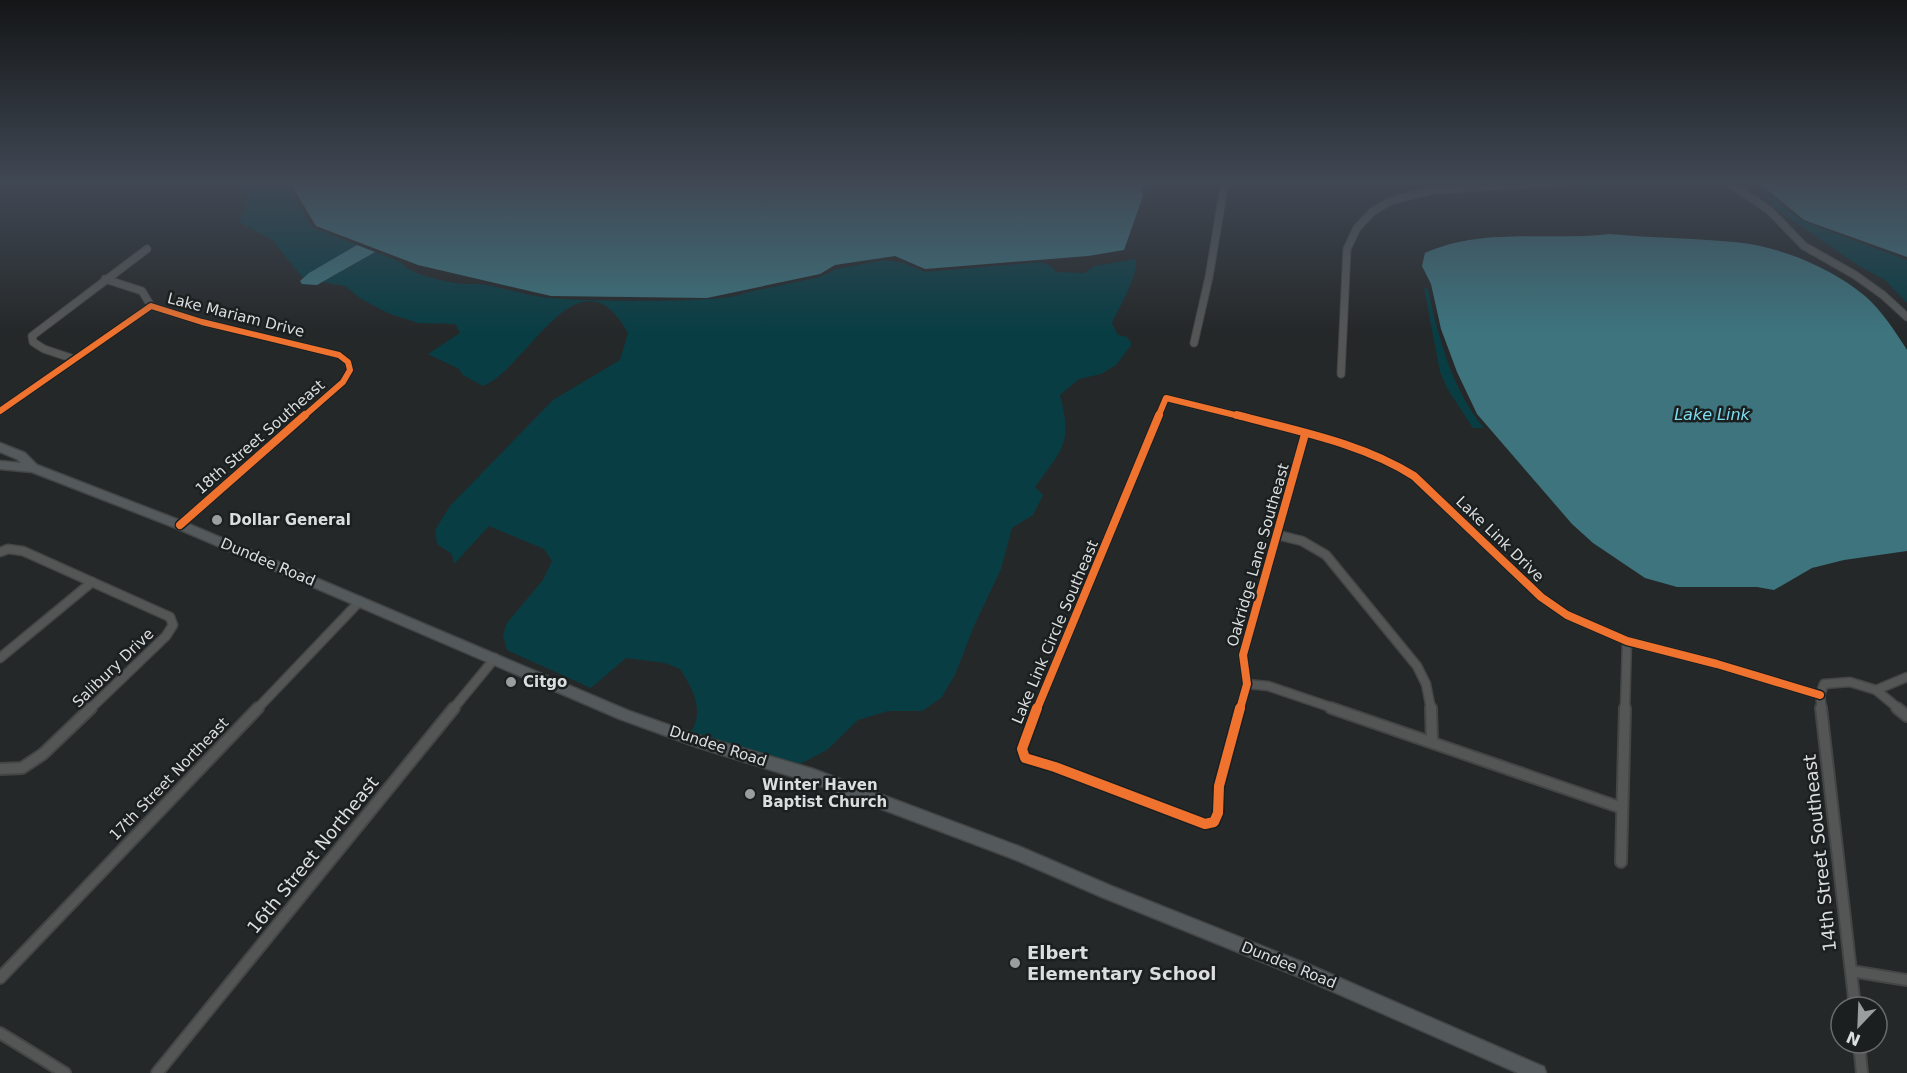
<svg xmlns="http://www.w3.org/2000/svg" width="1907" height="1073" font-family="'DejaVu Sans',sans-serif">
<rect width="100%" height="100%" fill="#252829"/>
<!-- green -->
<g fill="#093d44">
<polygon points="248,181 285,181 312,227 357,245 303,278 272,240 239,222 248,199"/>
<polygon points="1765,195 1771,197 1803,221 1907,260 1907,303 1885,280 1859,266 1821,240 1775,208"/>
<path d="M375,252L401,262C406,273 443,281 455,283C466,285 477,283 487,285C508,289 528,296 549,298C575,301 729,304 744,293L820,277L836,269L884,260L904,263L925,272L1042,262L1052,267L1056,272L1084,273L1094,266L1136,259C1139,274 1119,308 1112,323L1118,335L1127,337L1132,344L1116,365L1101,374L1079,379L1060,395C1073,444 1062,449 1035,487L1043,495L1033,515L1012,528L1001,569L974,626L955,675L941,698L922,711H888L858,720L827,750L800,764L691,732C705,710 692,688 680,669L665,663L626,658L591,688L507,650L503,635L507,623L543,580L552,561L544,549L489,526L454,564L452,554L437,544L435,530L450,506L553,400L620,360L628,333C579,244 529,367 483,386L463,375L459,369L428,354L460,333L455,324L418,323L390,314L361,299L345,286L323,282Z"/>
<path d="M1424,288L1428,289C1438,336 1452,390 1484,428H1473L1447,388L1440,372Z"/>
</g>
<!-- water -->
<g fill="#3d747e">
<polygon points="289,181 1144,181 1141,186 1143,196 1124,250 1088,256 925,269 895,256 835,265 820,274 707,298 551,296 418,265 316,226"/>
<polygon points="1757,181 1907,181 1907,257 1804,220"/>
<path d="M1610,234C1651,238 1693,238 1734,242C1779,246 1830,267 1865,296C1882,311 1895,331 1907,350V551L1844,560L1812,568L1774,590L1757,587H1677L1645,578L1593,543L1572,524L1477,414L1457,372L1441,329L1431,284L1422,266L1425,253C1482,227 1549,241 1610,234Z"/>
<polygon points="357,245 375,252 317,285 302,284 300,281 309,273"/>
</g>
<g fill="none" stroke-linecap="round" stroke-linejoin="round">
<!-- minor-far2 casing -->
<g stroke="#444646" stroke-width="9">
<g id="minor-far2">
<polyline points="1726,181 1769,210 1804,246 1855,275 1883,295 1907,317"/>
<polyline points="105,279 142,291 151,306"/>
<polyline points="1194,343 1209,277 1225,181"/>
<polyline points="74,359 44,349 33,342 32,336 147,249"/>
<polyline points="1341,374 1347,249 1357,228 1372,212 1390,201 1433,190 1592,181"/>
<polyline points="0,411 151,306 202,322 339,355 348,362 350,370 343,382 303,417"/>
<polyline points="1158,417 1166,398 1243,417"/>
</g>
</g>
<!-- minor-far1 casing -->
<g stroke="#444646" stroke-width="11">
<g id="minor-far1">
<path d="M1237,415C1297,431 1362,443 1414,476L1541,597L1567,615L1627,641L1717,664L1820,695"/>
<polyline points="180,525 305,415"/>
<polyline points="1278,535 1302,541 1326,555 1417,666 1426,684 1431,709"/>
<polyline points="0,552 8,549 23,551 170,617 173,625 166,636 90,709"/>
<polyline points="0,658 92,582"/>
<polyline points="1247,684 1268,686 1336,709"/>
<polyline points="1876,690 1899,709"/>
<polyline points="257,709 360,601"/>
<polyline points="453,709 495,658"/>
<polyline points="1037,709 1159,415"/>
<polyline points="1240,709 1247,684 1243,655 1305,434"/>
<polyline points="1625,709 1627,641"/>
<polyline points="1822,709 1820,695 1824,684 1850,682 1876,690 1907,677"/>
</g>
</g>
<!-- minor casing -->
<g stroke="#444646" stroke-width="14">
<g id="minor">
<polyline points="1037,708 1022,749 1025,758 1055,767 1205,824 1214,822 1218,813 1219,786 1240,708"/>
<polyline points="1331,708 1622,808"/>
<polyline points="1431,708 1432,742"/>
<polyline points="1821,708 1855,1007"/>
<polyline points="1897,708 1907,716"/>
<polyline points="0,769 22,768 43,754 91,708"/>
<polyline points="1621,862 1625,708"/>
<polyline points="1851,971 1907,980"/>
<polyline points="0,978 258,708"/>
<polyline points="0,1033 65,1073"/>
<polyline points="1859,1043 1862,1073"/>
<polyline points="157,1073 454,708"/>
</g>
</g>
<!-- secondary casing -->
<g stroke="#444646" stroke-width="3">
<polygon id="secondary" points="0,443 25,453 37,465 184,522 629,711 697,735 813,769 1018,846 1111,886 1312,966 1544,1067 1546,1073 1518,1073 1302,978 1102,897 1014,859 813,783 697,747 620,719 176,528 32,472 0,469 0,461 21,463 17,459 0,452"/>
</g>
<!-- minor-far2 -->
<use href="#minor-far2" stroke="#545656" stroke-width="7"/>
<!-- minor-far1 -->
<use href="#minor-far1" stroke="#545656" stroke-width="8"/>
<!-- minor -->
<use href="#minor" stroke="#545656" stroke-width="10"/>
<!-- secondary -->
<use href="#secondary" fill="#545a5c" fill-rule="evenodd"/>
<!-- cycleway-far2 casing -->
<g stroke="#1b1f20" stroke-width="9">
<g id="cycleway-far2">
<polyline points="0,411 151,306 202,322 339,355 348,362 350,370 343,382 303,417"/>
<polyline points="1158,417 1166,398 1243,417"/>
</g>
</g>
<!-- cycleway-far1 casing -->
<g stroke="#1b1f20" stroke-width="11">
<g id="cycleway-far1">
<path d="M1237,415C1297,431 1362,443 1414,476L1541,597L1567,615L1627,641L1717,664L1820,695"/>
<polyline points="180,525 305,415"/>
<polyline points="1037,709 1159,415"/>
<polyline points="1240,709 1247,684 1243,655 1305,434"/>
</g>
</g>
<!-- cycleway casing -->
<g stroke="#1b1f20" stroke-width="14">
<polyline id="cycleway" points="1037,708 1022,749 1025,758 1055,767 1205,824 1214,822 1218,813 1219,786 1240,708"/>
</g>
<!-- cycleway-far2 -->
<use href="#cycleway-far2" stroke="#ef722f" stroke-width="6"/>
<!-- cycleway-far1 -->
<use href="#cycleway-far1" stroke="#ef722f" stroke-width="8"/>
<!-- cycleway -->
<use href="#cycleway" stroke="#ef722f" stroke-width="10"/>
</g>
<!-- sky -->
<linearGradient id="sky" x2="0" y2="1"><stop stop-color="#141617"/><stop offset="0.55" stop-color="#404854"/><stop offset="1" stop-color="#404854" stop-opacity="0"/></linearGradient>
<rect width="1907" height="332" fill="url(#sky)"/>
<!-- markers -->
<g fill="#9b9e9f" stroke="#1b1f20" stroke-width="2">
<circle cx="217" cy="520" r="6"/>
<circle cx="511" cy="682" r="6"/>
<circle cx="750" cy="794" r="6"/>
<circle cx="1015" cy="963" r="6"/>
</g>
<g text-anchor="middle" stroke-width="5" stroke-linejoin="round" paint-order="stroke">
<!-- street labels -->
<g font-size="15" fill="#dbdede" stroke="#1b1f20">
<text transform="translate(236 315) rotate(14)" y="5">Lake Mariam Drive</text>
<text transform="translate(260 437) rotate(-41)" y="5">18th Street Southeast</text>
<text transform="translate(1500 539) rotate(44)" y="5">Lake Link Drive</text>
<text transform="translate(1258 555) rotate(-74)" y="5">Oakridge Lane Southeast</text>
<text transform="translate(268 562) rotate(23)" y="5">Dundee Road</text>
<text transform="translate(1055 632) rotate(-67)" y="5">Lake Link Circle Southeast</text>
<text transform="translate(113 668) rotate(-44)" y="5">Salibury Drive</text>
<text transform="translate(718 746) rotate(18)" y="5">Dundee Road</text>
<text transform="translate(169 779) rotate(-46)" y="5">17th Street Northeast</text>
<text transform="translate(1289 965) rotate(22)" y="5">Dundee Road</text>
</g>
<!-- poi labels -->
<g font-size="15" font-weight="bold" fill="#dbdede" stroke="#1b1f20" text-anchor="start">
<text x="229" y="525">Dollar General</text>
<text x="523" y="687">Citgo</text>
<text x="762" y="790">Winter Haven<tspan x="762" dy="17">Baptist Church</tspan></text>
</g>
<!-- water labels -->
<g font-size="16" font-style="italic" fill="#7ddeef" stroke="#1b1f20">
<text x="1712" y="420">Lake Link</text>
</g>
<!-- near-street labels -->
<g font-size="18" fill="#dbdede" stroke="#1b1f20">
<text transform="translate(1820 853) rotate(-96)" y="6">14th Street Southeast</text>
<text transform="translate(313 855) rotate(-51)" y="6">16th Street Northeast</text>
</g>
<!-- near-poi labels -->
<g font-size="18" font-weight="bold" fill="#dbdede" stroke="#1b1f20" text-anchor="start">
<text x="1027" y="959">Elbert<tspan x="1027" dy="21">Elementary School</tspan></text>
</g>
</g>
<!-- north arrow -->
<g transform="translate(1859 1025) rotate(203)"><circle r="28" fill="#1b1f20" stroke="#686b6c" stroke-width="1.5"/>
<path d="M0-4.5L10 22L0 15L-10 22Z" fill="#9b9e9f"/>
<text y="-9" font-size="16" font-weight="bold" text-anchor="middle" fill="#dbdede">N</text>
</g>
</svg>
